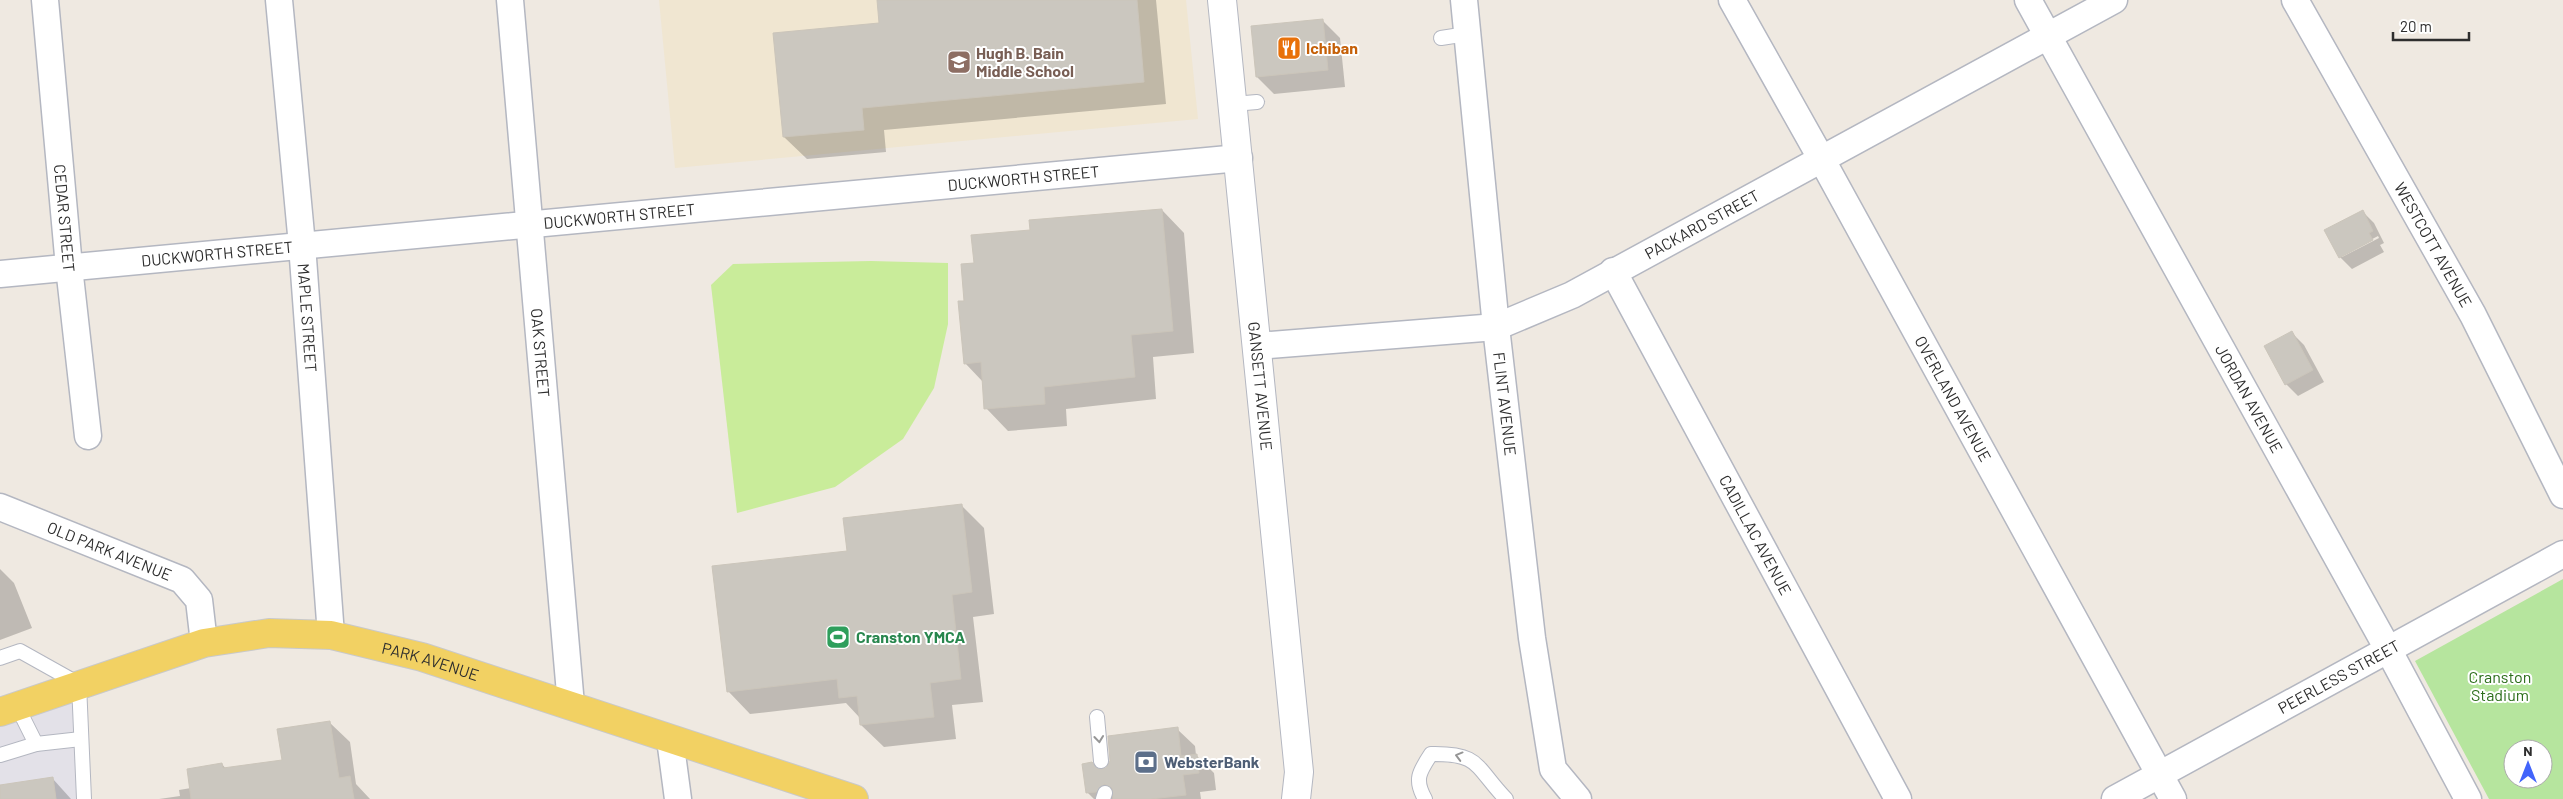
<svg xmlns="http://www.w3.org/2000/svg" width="2563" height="799" font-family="Barlow,sans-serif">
<rect width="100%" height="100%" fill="#efe9e1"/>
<!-- industrial -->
<polygon fill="#e3e1e8" points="74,684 85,799 0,799 0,713"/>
<!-- education -->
<polygon fill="#f0e6d1" points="659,0 1186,0 1198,119 675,168"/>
<!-- green -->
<path fill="#b6e59e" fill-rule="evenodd" d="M2563,579V799H2489L2415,661ZM2513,749H2543V779H2513Z"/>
<!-- pitch -->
<polygon fill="#c9ec9a" points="871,261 948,263 948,324 934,388 903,439 835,487 737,513 711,285 733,264"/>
<!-- shadow -->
<g fill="#0003" fill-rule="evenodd">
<polygon points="878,0 1156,0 1166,104 884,130 886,152 807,159 784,137 880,24"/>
<polygon points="1322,20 1340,38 1345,87 1274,94 1257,77"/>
<polygon points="1162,210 1184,233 1194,353 1153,357 1156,399 1066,409 1067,426 1008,431 986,408 983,382 965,363 966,302 975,264 1031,231"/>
<path d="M2363,212L2374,223L2384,243L2380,245L2384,252L2352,269L2340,257ZM2378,236L2379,238L2342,257V255Z"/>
<polygon points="2292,333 2304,345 2324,382 2298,396 2286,384"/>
<polygon points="962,506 984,528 994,614 973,617 983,702 952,705 956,739 884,747 861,725 860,718 846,703 750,714 728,691 849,552"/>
<polygon points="0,569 14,583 32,628 0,640"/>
<polygon points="329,722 350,742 356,784 370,799 159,799 180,796 179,790 191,788 222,764 226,769 283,761"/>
<polygon points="1177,729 1195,746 1196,755 1214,773 1216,790 1200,792 1201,799 1094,799 1087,792 1099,770 1107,769"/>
<polygon points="53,779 71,799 0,799 0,786"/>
</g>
<!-- building -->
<g fill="#cbc7bf" stroke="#cbc5ba">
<polygon points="877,0 1137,0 1144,82 862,108 864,130 783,137 773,33 879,23"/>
<polygon points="1323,19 1328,70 1256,77 1251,26"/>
<polygon points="1162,209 1173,331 1131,335 1135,377 1044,387 1045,404 984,409 981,362 964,364 958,301 964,301 961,264 974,263 971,235 1030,230 1029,220"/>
<polygon points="2363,210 2373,231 2369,233 2373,240 2339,258 2324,230"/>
<polygon points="2292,331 2313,370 2285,385 2264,346"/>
<polygon points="962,504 972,592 952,595 961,679 930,683 934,717 860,725 857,696 839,698 837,679 727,692 712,566 847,551 843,518"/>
<polygon points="330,721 339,778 350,776 354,799 191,799 187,769 222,763 223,768 282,760 277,729"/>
<polygon points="1178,727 1181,756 1197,754 1199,773 1183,775 1186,795 1151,799 1113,799 1112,788 1104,784 1096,792 1086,793 1082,764 1092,762 1098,769 1106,768 1110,761 1108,736"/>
<polygon points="53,777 56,799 0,799 0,785"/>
</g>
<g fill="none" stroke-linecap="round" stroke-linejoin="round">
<!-- service casing -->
<g stroke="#b4b7c1" stroke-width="16">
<g id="service">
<polyline points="1441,38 1467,34"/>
<polyline points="1233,104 1257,102"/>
<polyline points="0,658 20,651 79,684 84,799"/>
<polyline points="1097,717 1101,761"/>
<polyline points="36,744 81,739"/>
<polyline points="0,755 36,744 17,706"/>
<polyline points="1103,799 1105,793"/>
<path d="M1425,799C1414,780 1419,772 1431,754C1481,753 1475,767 1506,799"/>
</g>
</g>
<!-- minor casing -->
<g stroke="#b4b7c1" stroke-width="29">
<g id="minor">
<path id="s1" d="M45,0L69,267L88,436"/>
<path id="s2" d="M279,0L302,245L331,635"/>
<path id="s3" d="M510,0L571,705"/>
<path id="s4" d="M1464,0L1496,327L1532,638L1553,769L1578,799"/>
<path id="s5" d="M1732,0L1822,160L2173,799"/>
<path id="s6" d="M2028,0L2389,651L2468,799"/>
<path id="s7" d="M2295,0L2473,315L2563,495"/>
<path id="s8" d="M1613,271L1898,799"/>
<path id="s9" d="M0,274L1239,158"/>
<path id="s10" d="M1258,346L1496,327L1572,295L2114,0"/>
<path id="s11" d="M0,507L182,580L199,600L204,643"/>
<polyline points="670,739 678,799"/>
<path id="s12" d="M2115,799L2563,554"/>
</g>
</g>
<!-- secondary casing -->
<g stroke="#b4b7c1" stroke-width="30">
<g id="secondary">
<path id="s13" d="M1222,0L1299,772L1296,799"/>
</g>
</g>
<!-- primary casing -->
<g stroke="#c9c9c9" stroke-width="30">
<g id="primary">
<path id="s14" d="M0,712L204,643L269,633L331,635L422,657L854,799"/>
</g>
</g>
<!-- service -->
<use href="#service" stroke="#fff" stroke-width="14"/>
<!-- minor -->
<use href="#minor" stroke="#fff" stroke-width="26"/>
<!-- secondary -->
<use href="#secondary" stroke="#fff" stroke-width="28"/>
<!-- primary -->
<use href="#primary" stroke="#f2d163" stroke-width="28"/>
</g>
<!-- one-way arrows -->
<defs><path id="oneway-chevron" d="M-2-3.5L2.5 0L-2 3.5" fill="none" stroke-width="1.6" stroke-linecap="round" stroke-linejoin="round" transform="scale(1.25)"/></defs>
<g stroke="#969696">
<use href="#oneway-chevron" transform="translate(1099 739) rotate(84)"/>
<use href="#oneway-chevron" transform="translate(1459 756) rotate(-165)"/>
</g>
<!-- icons -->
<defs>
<g id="restaurant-square" transform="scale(1.25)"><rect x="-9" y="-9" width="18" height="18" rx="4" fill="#e8710a" stroke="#fff"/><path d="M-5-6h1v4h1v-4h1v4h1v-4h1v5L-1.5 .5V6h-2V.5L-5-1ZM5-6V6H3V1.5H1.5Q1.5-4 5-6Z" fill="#fff"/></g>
<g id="school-square" transform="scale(1.25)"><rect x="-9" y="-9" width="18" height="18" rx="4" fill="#8d6e63" stroke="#fff"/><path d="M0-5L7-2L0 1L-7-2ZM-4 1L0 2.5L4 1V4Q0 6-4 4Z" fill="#fff"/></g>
<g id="stadium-square" transform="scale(1.25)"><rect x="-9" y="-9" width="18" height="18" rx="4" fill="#2e9e5b" stroke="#fff"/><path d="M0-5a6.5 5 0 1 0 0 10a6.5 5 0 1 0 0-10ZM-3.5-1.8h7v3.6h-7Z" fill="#fff"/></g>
<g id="bank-square" transform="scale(1.25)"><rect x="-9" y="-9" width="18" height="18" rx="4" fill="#5c6f8a" stroke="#fff"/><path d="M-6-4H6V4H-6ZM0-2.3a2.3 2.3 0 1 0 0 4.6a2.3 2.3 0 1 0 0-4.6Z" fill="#fff"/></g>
</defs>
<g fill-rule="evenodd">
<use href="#restaurant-square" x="1289" y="48"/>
<use href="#school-square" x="959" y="62"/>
<use href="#stadium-square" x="838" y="637"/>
<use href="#bank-square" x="1146" y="762"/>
</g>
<g text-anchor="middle" stroke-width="4" stroke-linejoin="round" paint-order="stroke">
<!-- food labels -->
<g font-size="16" font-weight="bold" fill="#c56008" stroke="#fff" text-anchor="start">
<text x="1306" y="54">Ichiban</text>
</g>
<!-- education labels -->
<g font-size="16" font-weight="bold" fill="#785e54" stroke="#fff" text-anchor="start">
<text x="976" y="59">Hugh B. Bain<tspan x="976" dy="18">Middle School</tspan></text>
</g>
<!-- street labels -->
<g font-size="16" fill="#2e2e2e" stroke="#fff">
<text dy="6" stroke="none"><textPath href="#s9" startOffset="1028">DUCKWORTH STREET</textPath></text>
<text dy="6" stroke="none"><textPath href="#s9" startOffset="622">DUCKWORTH STREET</textPath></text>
<text dy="6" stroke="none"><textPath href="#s1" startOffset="219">CEDAR STREET</textPath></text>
<text dy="6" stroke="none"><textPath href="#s10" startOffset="469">PACKARD STREET</textPath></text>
<text dy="6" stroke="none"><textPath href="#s7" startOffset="281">WESTCOTT AVENUE</textPath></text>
<text dy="6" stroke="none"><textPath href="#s9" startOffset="218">DUCKWORTH STREET</textPath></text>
<text dy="6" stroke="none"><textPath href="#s2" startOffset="319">MAPLE STREET</textPath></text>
<text dy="6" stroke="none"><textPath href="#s3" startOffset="354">OAK STREET</textPath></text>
<text dy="6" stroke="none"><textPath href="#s13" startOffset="388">GANSETT AVENUE</textPath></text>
<text dy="6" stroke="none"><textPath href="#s5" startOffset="456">OVERLAND AVENUE</textPath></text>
<text dy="6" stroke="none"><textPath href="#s6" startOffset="456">JORDAN AVENUE</textPath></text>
<text dy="6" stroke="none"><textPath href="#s4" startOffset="406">FLINT AVENUE</textPath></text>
<text dy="6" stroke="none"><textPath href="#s8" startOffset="300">CADILLAC AVENUE</textPath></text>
<text dy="6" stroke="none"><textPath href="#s11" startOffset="118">OLD PARK AVENUE</textPath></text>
<text dy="6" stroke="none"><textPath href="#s14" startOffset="446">PARK AVENUE</textPath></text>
<text dy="6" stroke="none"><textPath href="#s12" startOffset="255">PEERLESS STREET</textPath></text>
</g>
<!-- leisure labels -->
<g font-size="16" font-weight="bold" fill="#27864d" stroke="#fff" text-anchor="start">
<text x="856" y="643">Cranston YMCA</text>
</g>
<!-- park labels -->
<g font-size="16" fill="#2c6e1b" stroke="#fff">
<text x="2500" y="683">Cranston<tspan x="2500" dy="18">Stadium</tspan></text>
</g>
<!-- service labels -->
<g font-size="16" font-weight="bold" fill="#4e5e75" stroke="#fff" text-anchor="start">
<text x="1164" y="768">WebsterBank</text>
</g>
</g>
<!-- north arrow -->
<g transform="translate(2528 764)"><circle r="24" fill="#ffffff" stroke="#ababab"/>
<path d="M0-4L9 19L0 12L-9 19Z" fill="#4264fb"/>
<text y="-8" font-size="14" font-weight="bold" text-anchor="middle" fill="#2e2e2e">N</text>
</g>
<!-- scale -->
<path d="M2393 32v8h76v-8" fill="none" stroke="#2e2e2e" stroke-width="2.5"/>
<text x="2400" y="32" font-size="15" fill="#2e2e2e" stroke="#ffffff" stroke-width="4" paint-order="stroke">20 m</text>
</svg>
